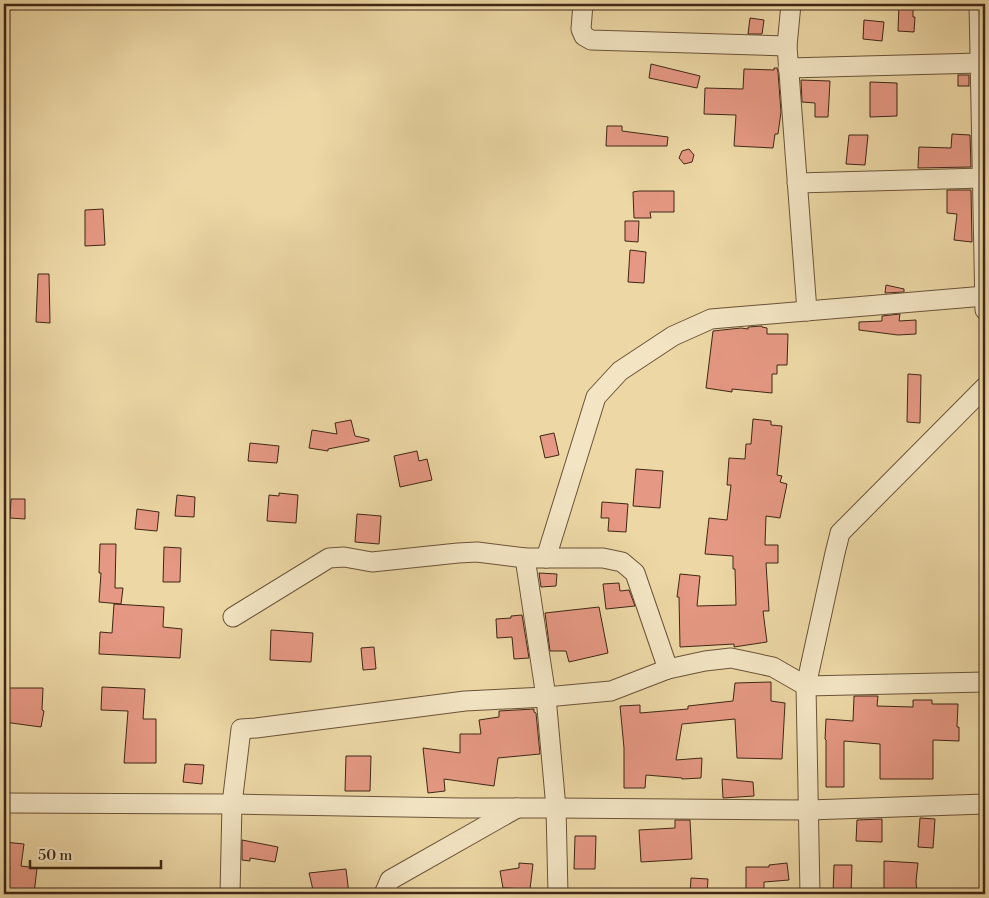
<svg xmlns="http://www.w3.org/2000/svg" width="989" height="898" font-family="'Libre Bodoni',serif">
<rect width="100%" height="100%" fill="#ecd7a5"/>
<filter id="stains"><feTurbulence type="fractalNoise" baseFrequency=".004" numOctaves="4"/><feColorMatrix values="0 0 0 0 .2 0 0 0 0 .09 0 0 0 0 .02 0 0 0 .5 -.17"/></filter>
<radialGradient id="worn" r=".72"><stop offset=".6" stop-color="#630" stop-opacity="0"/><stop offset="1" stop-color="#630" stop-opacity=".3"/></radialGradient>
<!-- building -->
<g fill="#e59883" stroke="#3f2714">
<polygon points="899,4 913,4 913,17 915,17 914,32 898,31"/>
<polygon points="750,18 764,20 762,34 748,34"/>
<polygon points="864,20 884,22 882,41 863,39"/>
<polygon points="651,64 700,76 697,88 649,78"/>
<polygon points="774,68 777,68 778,72 781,112 778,134 775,134 773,148 734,146 736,115 704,114 705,88 743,89 744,69 774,70"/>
<rect x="958" y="75" width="11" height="11"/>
<polygon points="801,80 830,81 828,117 815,117 815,103 802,102"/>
<polygon points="870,82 897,83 897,116 870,117"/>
<polygon points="607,126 622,126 622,131 668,137 667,146 606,146"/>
<polygon points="952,134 970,135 971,167 918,168 919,147 951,148"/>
<polygon points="849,135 868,135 865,165 846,164"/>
<polygon points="689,149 694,155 692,162 684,164 679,158 682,151"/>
<polygon points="947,190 971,190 972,242 954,240 957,214 947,213"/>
<polygon points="639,191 674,191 674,212 650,212 651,218 634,218 633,192"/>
<polygon points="103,209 105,245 85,246 85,210"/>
<polygon points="625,221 639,221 638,242 625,241"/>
<polygon points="630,250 646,252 644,283 628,282"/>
<polygon points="38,274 49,274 50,323 36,322"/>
<polygon points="886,285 904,289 904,292 885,293"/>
<polygon points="900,314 899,321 916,320 916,334 898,335 859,330 859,322 882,321 882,316"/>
<polygon points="762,326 762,327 767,328 767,334 788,334 787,365 777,365 777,374 772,374 772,393 732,389 732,392 706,388 713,331 741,328 748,329 748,327"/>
<polygon points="908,374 921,375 920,423 907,422"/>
<polygon points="753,419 771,421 771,425 782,426 777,475 782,476 780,482 787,484 780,518 766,516 765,545 778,545 778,563 766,563 769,611 763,611 767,642 734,647 734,644 680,647 679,597 677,597 680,574 700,576 697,606 736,605 735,569 733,569 733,556 705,554 709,518 727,520 731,485 727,485 729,458 745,459 746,444 751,444"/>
<polygon points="351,420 355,436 369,439 369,441 328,449 328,451 309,448 312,430 337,434 335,423"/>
<polygon points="554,433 559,455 545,458 540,436"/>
<polygon points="250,443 279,446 277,463 248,461"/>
<polygon points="417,451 419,461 427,459 432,480 400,487 394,456"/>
<polygon points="636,469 663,471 660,508 633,506"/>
<polygon points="279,493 298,495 296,523 267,521 269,495 279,496"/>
<polygon points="177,495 195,497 194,517 175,516"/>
<polygon points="11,499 25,499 25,519 10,518"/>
<polygon points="602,502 628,504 626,532 608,531 609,518 601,518"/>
<polygon points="137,509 159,512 157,531 135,529"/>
<polygon points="357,514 381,516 379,544 355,542"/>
<polygon points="100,544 116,544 115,588 123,588 121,604 99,602 101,573 99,573"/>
<polygon points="164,547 181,548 180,582 163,582"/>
<polygon points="539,573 557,574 556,586 541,587"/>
<polygon points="619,583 620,591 629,590 635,606 606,609 603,584"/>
<polygon points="114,604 164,607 163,627 182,629 180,658 99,654 100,632 112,633"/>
<polygon points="599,607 608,653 569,662 566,651 550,651 545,613"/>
<polygon points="522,615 529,658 514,659 512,637 497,638 496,619 511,618 511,616"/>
<polygon points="271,630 313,633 311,662 270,660"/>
<polygon points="374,647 376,669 363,670 361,648"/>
<polygon points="771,682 771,701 785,703 782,759 737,758 735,719 682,724 676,760 702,758 701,778 682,779 682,778 646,775 645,788 624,788 624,748 620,706 640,705 640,713 688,709 688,706 733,701 735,683"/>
<polygon points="102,687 145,689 143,719 156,719 156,763 124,763 128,711 101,710"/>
<polygon points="4,688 43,688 42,710 44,711 41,727 4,722"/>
<polygon points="854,696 878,696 877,706 913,707 913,700 932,700 932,704 958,704 957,727 959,727 959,741 933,740 933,779 880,779 880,744 844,741 844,787 826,787 826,740 825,739 826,719 853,721"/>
<polygon points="534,709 534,712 536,713 540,754 498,758 494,786 444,779 445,791 428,793 423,748 460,753 460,734 481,734 479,720 499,717 499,711"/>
<polygon points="346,756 371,756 370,791 345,791"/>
<polygon points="185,764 204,765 202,784 183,782"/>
<polygon points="722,779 753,782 754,796 723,798"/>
<polygon points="920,818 935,819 933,848 918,847"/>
<polygon points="882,819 882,842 856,841 857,820"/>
<polygon points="675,820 690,820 692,859 641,862 639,830 675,828"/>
<polygon points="575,836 596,836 595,869 574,869"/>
<polygon points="242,840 278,847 275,862 250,858 250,861 242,860"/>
<polygon points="4,842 24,844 21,866 37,868 34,894 7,890 10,867 4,866"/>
<polygon points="884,861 918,863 916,881 917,894 884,894"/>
<polygon points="519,863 533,864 530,889 503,888 500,871 519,868"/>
<polygon points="787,863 789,880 764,882 764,894 746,894 746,867 769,867 769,865"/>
<polygon points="834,865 852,865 851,893 833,893"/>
<polygon points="346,869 349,894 314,894 309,873"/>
<polygon points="691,878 708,879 707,894 690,894"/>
</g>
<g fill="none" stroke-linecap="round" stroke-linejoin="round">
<!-- minor casing -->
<g stroke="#6a5338" stroke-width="21">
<g id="minor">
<polyline points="583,4 581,29 584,36 591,40 787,46"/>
<polyline points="791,4 787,46 807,311"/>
<polyline points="979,4 985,310"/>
<polyline points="788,68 980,63"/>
<polyline points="797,183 983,178"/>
<polyline points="525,558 546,697 556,808 558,894"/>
<polyline points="546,558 596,397 620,371 673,336 711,319 985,296"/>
<polyline points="233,617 329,558 344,557 372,562 458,553 477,552 525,558 603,558 622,562 635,573 668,669"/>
<polyline points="4,803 232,804 462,808 556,808 809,810 985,804"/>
<polyline points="230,894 232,804 241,729 256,728 465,701 546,697 611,691 668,669 705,661 731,658 773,667 806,686 985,682"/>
<polyline points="384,894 390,880 517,808"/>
<polyline points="810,894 806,686 835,553 840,533 985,387"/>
</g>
</g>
<!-- minor -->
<use href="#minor" stroke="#f3e5c4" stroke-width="19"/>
</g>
<!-- margin -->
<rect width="989" height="898" fill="none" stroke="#ecd7a5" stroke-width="20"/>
<rect x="5" y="5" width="979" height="888" fill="none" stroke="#3f2714" stroke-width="2.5"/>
<rect x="10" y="10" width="969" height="878" fill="none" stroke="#3f2714"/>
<!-- scale -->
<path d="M30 860v8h131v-8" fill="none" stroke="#3f2714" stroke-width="2.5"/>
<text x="38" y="860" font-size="15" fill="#3f2714" stroke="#f3e5c4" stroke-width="4" paint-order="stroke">50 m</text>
<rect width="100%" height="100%" filter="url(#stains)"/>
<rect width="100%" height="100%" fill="url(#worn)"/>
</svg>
